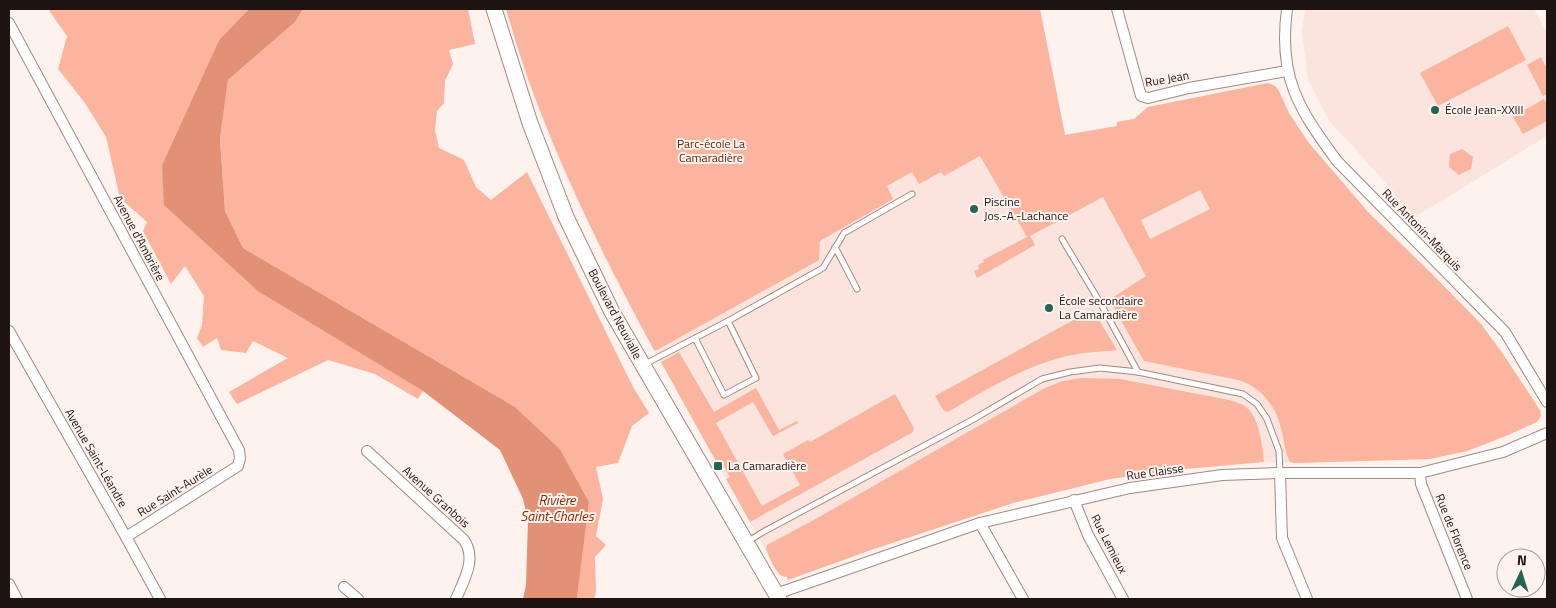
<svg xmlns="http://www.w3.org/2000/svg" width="1556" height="608" font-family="'Titillium Web',sans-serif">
<rect width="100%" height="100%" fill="#fef2ee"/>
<!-- built -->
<g fill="#fae4dd">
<polygon points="506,9 1040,9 1065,135 1117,126 1117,122 1134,119 1148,107 1268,83 1275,86 1278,89 1289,113 1308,142 1368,212 1431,273 1481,324 1541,414 1540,419 1537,422 1487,444 1467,451 1430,459 1296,463 1264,462 1174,470 1110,479 1013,503 868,551 788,580 787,577 780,576 778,572 654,350 607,261 565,172 527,78"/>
<polygon points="1305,9 1534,9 1547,33 1547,136 1415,217 1351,144 1329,121 1308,80 1302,32"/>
</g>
<!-- green -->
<g fill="#fbb49d" fill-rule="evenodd">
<polygon points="50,9 249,9 219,40 162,165 259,292 423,391 418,399 375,374 328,360 237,404 229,392 288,358 253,341 246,353 221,350 217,338 203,347 197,338 202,325 204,296 185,266 171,284 143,231 147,222 120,198 106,137 85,103 58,69 67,36 50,12"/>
<polygon points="303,9 468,9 475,44 449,50 453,64 445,81 444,103 437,111 435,130 439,148 464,160 476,187 491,200 527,172 633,387 649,413 632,426 618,463 596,467 603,499 596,536 606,545 595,557 596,592 594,599 577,599 589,502 560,449 515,407 243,248 225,211 220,139 228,80 295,22"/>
<path d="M506,9H1040L1065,135L1117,126V122L1134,119L1148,107L1268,83L1275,86L1278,89L1289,113L1308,142L1368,212L1431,273L1481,324L1503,354L1540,410L1541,416L1537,422L1508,435L1467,451L1430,459L1296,463L1290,462C1285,452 1284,439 1281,428C1276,406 1260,386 1238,380L1144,361L1110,301L1112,298L1146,276L1103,197L1030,236L1035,245L977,278L974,271L979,269L978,265L984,262L983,260L1027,237L980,156L944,176L941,172L919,184L912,172L887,186L893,199L820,241L819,260L657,350H654C595,241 539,128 506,9ZM1200,190L1210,209L1150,239L1141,220Z"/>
<polygon points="1508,26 1526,60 1438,106 1420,73"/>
<polygon points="1541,57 1547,69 1547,94 1543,96 1527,65"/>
<polygon points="1544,99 1547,104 1547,121 1523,134 1513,117"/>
<polygon points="1462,149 1473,157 1471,169 1459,175 1449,167 1450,154"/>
<path d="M1093,310L1117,350C1100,352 1083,352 1067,356C1025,366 985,390 948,412L944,411L935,396L1090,311Z"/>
<polygon points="679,352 714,412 756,388 779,430 797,421 798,423 773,436 753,402 716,423 762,506 800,485 783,454 808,440 810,442 895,394 914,428 913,432 750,522 726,479 730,477 722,463 718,465 661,362"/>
<path d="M1082,378L1120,379L1229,400C1235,402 1243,404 1247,408C1259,418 1263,447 1264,462L1174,470L1110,479L1013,503L868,551L788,580L787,577C776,577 770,558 766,549L767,545L812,521L1045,388L1063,381Z"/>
</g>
<!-- water -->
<polygon fill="#e29177" points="249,9 303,9 295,22 228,80 220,139 225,211 243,248 515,407 560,449 589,502 577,599 523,599 526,585 528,520 523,499 500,450 423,391 259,292 164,205 162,165 219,40"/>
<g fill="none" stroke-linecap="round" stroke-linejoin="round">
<!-- lane casing -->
<g stroke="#a28880" stroke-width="7">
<g id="lane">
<polyline points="1062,239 1101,304 1138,372"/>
<polyline points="835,247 857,289"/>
<polyline points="728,321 823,268 844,233 912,194"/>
<polyline points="645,364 728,321 756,378 724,395 695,338"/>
<polyline points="747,542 763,532 974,419 1042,379 1070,372 1100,368 1138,372 1243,394 1257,404 1267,419 1279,451 1280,473"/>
</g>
</g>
<!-- street casing -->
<g stroke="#a28880" stroke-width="12">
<g id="street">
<polyline points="1117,9 1141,96 1148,98 1189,88 1287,71"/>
<path d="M1287,9C1278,77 1298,108 1337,161L1505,332L1547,402"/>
<polyline points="9,23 239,450 240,458 238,466 126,537"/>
<polyline points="9,331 126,537 160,599"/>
<path d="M367,451L464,540C477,559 464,580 456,599"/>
<polyline points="1280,473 1282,538 1307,599"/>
<polyline points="1420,473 1421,484 1467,599"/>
<polyline points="1074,500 1088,535 1123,599"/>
<polyline points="980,523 1023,599"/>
<polyline points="9,584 17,599"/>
<polyline points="344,587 358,599"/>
<polyline points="776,594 980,523 1130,488 1222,475 1280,473 1420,473 1503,452 1547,433"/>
</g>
</g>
<!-- secondary casing -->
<g stroke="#a28880" stroke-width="17">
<polyline id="secondary" points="494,9 530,123 566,217 612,312 779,599"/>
</g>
<!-- lane -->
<use href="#lane" stroke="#fff" stroke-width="5"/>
<!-- street -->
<use href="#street" stroke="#fff" stroke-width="10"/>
<!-- secondary -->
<use href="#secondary" stroke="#fff" stroke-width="15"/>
</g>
<!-- markers -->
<g fill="#236452" stroke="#fef2ee" stroke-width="2">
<circle cx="1435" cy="110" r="5"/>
<circle cx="974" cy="209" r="5"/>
<circle cx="1049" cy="308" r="5"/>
<rect x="713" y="461" width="10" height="10" rx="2.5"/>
</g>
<g text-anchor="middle" stroke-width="4" stroke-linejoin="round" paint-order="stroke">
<!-- street labels -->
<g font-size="12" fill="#1e1411" stroke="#fef2ee">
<text transform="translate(1167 79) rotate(-10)" y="4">Rue Jean</text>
<text transform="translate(1422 230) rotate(46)" y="4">Rue Antonin-Marquis</text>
<text transform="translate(139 238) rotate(62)" y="4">Avenue d'Ambrière</text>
<text transform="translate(615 314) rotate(62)" y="4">Boulevard Neuvialle</text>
<text transform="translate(96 458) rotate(60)" y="4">Avenue Saint-Léandre</text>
<text transform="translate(1155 472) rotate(-8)" y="4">Rue Claisse</text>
<text transform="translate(175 491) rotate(-32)" y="4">Rue Saint-Aurèle</text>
<text transform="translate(436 497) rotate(42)" y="4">Avenue Granbois</text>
<text transform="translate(1454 532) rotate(68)" y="4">Rue de Florence</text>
<text transform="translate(1109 544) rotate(63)" y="4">Rue Lemieux</text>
</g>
<!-- poi labels -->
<g font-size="12" fill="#1e1411" stroke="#fef2ee" text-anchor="start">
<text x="1445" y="114">École Jean-XXIII</text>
<text x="984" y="206">Piscine<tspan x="984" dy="14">Jos.-A.-Lachance</tspan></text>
<text x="1059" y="305">École secondaire<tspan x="1059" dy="14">La Camaradière</tspan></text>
<text x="728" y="470">La Camaradière</text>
</g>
<!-- park labels -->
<g font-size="12" fill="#641c02" stroke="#fef2ee">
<text x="711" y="148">Parc-école La<tspan x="711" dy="14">Camaradière</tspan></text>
</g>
<!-- water labels -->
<g font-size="14" font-style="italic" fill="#892a04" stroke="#fef2ee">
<text x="557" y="505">Rivière<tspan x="557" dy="16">Saint-Charles</tspan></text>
</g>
</g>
<!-- border -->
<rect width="1556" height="608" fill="none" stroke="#1e1411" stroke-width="20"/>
<!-- north arrow -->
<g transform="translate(1521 573) rotate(4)"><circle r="24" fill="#fef2ee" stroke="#a49996"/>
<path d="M0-4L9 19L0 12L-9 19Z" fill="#236452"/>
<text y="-8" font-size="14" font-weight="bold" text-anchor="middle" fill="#1e1411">N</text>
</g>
</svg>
